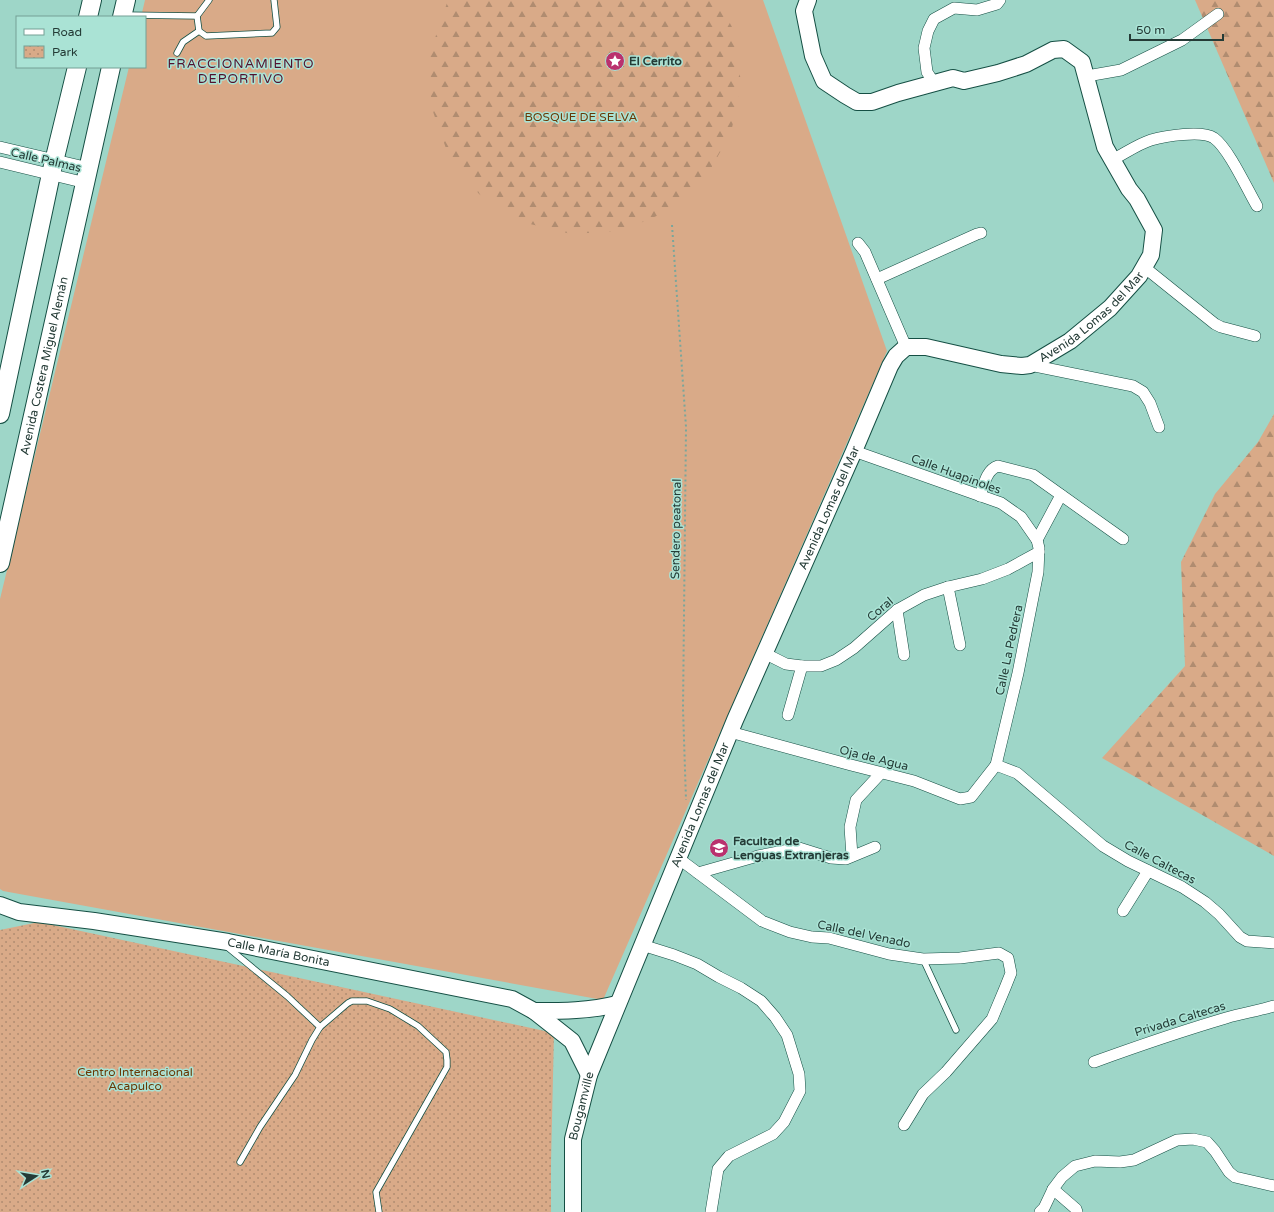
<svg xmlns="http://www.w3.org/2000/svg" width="1274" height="1212" font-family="'Varela Round',sans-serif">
<defs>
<pattern id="forest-firs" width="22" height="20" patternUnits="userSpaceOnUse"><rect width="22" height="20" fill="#d9aa88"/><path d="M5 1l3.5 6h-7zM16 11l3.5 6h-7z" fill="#b08c70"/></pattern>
<pattern id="park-dots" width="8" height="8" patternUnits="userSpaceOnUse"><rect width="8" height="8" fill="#d9aa88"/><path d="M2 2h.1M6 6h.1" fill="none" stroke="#b08c70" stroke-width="1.8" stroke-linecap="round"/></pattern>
</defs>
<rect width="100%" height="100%" fill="#9ed6c8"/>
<!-- green -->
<polygon fill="#d9aa88" points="145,0 763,0 887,351 603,1000 3,891 0,889 0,599 129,67 145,67 145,17 141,17"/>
<!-- forest -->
<g fill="url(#forest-firs)">
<polygon points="449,0 718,0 734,31 741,83 731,133 706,177 668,211 622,231 571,234 522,222 479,194 448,154 431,106 430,53 447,3"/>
<polygon points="1195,0 1274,0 1274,183"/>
<polygon points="1274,414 1274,856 1102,758 1185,666 1181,562 1215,494 1258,442"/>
</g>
<!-- park -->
<polygon fill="url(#park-dots)" points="39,922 554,1033 551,1163 551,1212 0,1212 0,930"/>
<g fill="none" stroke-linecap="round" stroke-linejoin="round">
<!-- service casing -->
<g stroke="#154f44" stroke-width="7">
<g id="service">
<polyline points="209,0 197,16 199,31 206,36 272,33 277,27 274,0"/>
<polyline points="125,15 197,16"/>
<polyline points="177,53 183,42 199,31"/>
<polyline points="226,946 287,996 320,1027"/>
<polyline points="923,959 956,1030"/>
<polyline points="240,1162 260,1127 295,1075 312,1040 320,1027 348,1003 352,1001 367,1001 390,1009 418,1026 446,1052 447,1060 447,1067 376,1192 379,1212"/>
</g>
</g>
<!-- minor casing -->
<g stroke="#154f44" stroke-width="12">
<g id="minor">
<polyline points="1087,76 1121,70 1182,40 1218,14"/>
<polyline points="934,83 927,72 924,48 928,31 934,19 954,8 977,10 997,4 1000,0"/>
<polyline points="0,147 89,168"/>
<path d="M1112,160C1124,154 1138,144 1151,140C1165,136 1202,130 1214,138C1229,149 1247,189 1257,206"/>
<polyline points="0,162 86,183"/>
<polyline points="858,243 865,252 906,347"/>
<polyline points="1144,267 1215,324 1221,327 1255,336"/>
<polyline points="877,279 977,234 981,233"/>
<polyline points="1030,365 1133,386 1143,392 1150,403 1159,427"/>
<path d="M980,496C984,485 986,470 998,466L1033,475L1123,539"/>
<polyline points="1037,540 1061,495"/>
<polyline points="948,587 960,645"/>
<polyline points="897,610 904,655"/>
<polyline points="764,653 786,664 802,666 821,666 836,660 854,648 897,610 924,595 948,587 982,579 1008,569 1039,552"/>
<polyline points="788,715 802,666"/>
<polyline points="730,732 851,765 914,781 960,799 971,797 996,765 1018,673 1038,572 1039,548 1037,540 1021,517 1001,503 854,451"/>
<polyline points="996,765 1017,773 1103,846 1128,861 1182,887 1205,902 1219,914 1240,937 1247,941 1274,943"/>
<polyline points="852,856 850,827 856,800 881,773"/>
<polyline points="678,858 762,921 790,932 812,937 829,938 889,954 923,959 960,958 999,953 1008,958 1011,973 1005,988 992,1019 946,1072 923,1094 904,1125"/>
<polyline points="698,873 758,856 799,848 831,858 846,859 875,847"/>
<polyline points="1123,911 1148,871"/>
<polyline points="642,945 674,955 697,964 719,977 741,988 761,1001 775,1017 787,1035 799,1074 800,1091 784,1122 773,1134 729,1156 718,1169 711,1212"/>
<path d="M1094,1062C1138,1046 1182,1031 1226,1018C1242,1013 1258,1011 1274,1006"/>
<polyline points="1053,1189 1076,1209 1077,1212"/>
<polyline points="1040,1212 1044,1208 1053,1189 1062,1177 1075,1166 1095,1161 1120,1162 1134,1160 1177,1140 1193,1139 1207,1142 1215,1151 1229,1172 1235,1177 1274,1186"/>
</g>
</g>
<!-- secondary casing -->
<g stroke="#154f44" stroke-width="18">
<g id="secondary">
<path id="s1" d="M0,905L19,912L94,921L228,942L512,999L534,1011L572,1041L589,1075"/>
<path d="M534,1011C562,1011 590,1011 617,1004"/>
<path id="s2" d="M573,1212V1139L589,1075L735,720L854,451L890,366L896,356L906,347H926L1001,364L1022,366L1030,365L1070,341L1110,308L1139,276L1151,255L1154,230L1137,199L1129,189L1105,147L1082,62L1064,49L1053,50L1026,64L998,73L964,81L953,78L898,93L872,102H857L845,95L824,81L813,56L804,11L808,0"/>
</g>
</g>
<!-- primary casing -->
<g stroke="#154f44" stroke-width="20">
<g id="primary">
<polyline points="88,17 92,0"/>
<polyline points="122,17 126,0"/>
<polyline points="0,414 51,174 77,67"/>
<path id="s3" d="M0,563L111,67"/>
</g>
</g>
<!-- path -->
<polyline stroke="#79a69b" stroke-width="2" stroke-dasharray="2 3" stroke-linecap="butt" points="672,225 686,427 683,709 686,800"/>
<!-- service -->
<use href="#service" stroke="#fff" stroke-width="5.5"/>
<!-- minor -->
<use href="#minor" stroke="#fff" stroke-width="11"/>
<!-- secondary -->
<use href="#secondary" stroke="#fff" stroke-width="16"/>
<!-- primary -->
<use href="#primary" stroke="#fff" stroke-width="18"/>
</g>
<!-- icons -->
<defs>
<g id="sight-disc" transform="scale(1)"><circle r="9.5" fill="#ba316e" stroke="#aae3d5"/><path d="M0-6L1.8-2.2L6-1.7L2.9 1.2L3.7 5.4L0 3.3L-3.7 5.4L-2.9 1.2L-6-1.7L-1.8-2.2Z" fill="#fff"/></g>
<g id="school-disc" transform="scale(1)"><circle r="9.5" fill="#ba316e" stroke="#aae3d5"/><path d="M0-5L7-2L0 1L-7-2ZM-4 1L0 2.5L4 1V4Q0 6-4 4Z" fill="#fff"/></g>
</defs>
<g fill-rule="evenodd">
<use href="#sight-disc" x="615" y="61"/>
<use href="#school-disc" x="719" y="848"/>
</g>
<g text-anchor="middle" stroke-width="3" stroke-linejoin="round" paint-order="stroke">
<!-- poi labels -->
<g font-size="12" font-weight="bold" fill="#243b36" stroke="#aae3d5" text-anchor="start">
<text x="629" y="65">El Cerrito</text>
<text x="733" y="845">Facultad de<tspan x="733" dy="14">Lenguas Extranjeras</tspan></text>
</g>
<!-- park labels -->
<g font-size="12" fill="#693805" stroke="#aae3d5">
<text x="581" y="121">BOSQUE DE SELVA</text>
<text x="135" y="1076">Centro Internacional<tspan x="135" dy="14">Acapulco</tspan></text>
</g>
<!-- street labels -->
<g font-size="12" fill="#243b36" stroke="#aae3d5">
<text transform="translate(46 160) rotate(13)" y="4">Calle Palmas</text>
<text dy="4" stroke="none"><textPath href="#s2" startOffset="1139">Avenida Lomas del Mar</textPath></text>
<text dy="4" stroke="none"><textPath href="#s3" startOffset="202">Avenida Costera Miguel Alemán</textPath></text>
<text transform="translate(956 474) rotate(20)" y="4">Calle Huapinoles</text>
<text dy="4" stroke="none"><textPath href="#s2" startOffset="755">Avenida Lomas del Mar</textPath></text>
<text transform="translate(676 529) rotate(-89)" y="4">Sendero peatonal</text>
<text transform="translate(880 609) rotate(-40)" y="4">Coral</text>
<text transform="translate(1009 650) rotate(-78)" y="4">Calle La Pedrera</text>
<text transform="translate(874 758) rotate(14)" y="4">Oja de Agua</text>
<text dy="4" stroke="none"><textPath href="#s2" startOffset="431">Avenida Lomas del Mar</textPath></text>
<text transform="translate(1160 862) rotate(28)" y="4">Calle Caltecas</text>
<text transform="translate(864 934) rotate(12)" y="4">Calle del Venado</text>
<text dy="4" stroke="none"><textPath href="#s1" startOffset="283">Calle María Bonita</textPath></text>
<text transform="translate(1180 1019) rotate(-17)" y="4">Privada Caltecas</text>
<text dy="4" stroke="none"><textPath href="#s2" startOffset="107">Bougamville</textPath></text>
</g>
<!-- neighbourhood labels -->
<g font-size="13" letter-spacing="1" fill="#52112e" stroke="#aae3d5">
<text x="241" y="68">FRACCIONAMIENTO<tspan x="241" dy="15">DEPORTIVO</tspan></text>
</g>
</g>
<!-- legend -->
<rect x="16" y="16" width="130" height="52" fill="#aae3d5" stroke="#74a095"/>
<rect x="24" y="29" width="20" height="6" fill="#ffffff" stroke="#74a095"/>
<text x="52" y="36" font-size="12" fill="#243b36">Road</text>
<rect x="24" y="46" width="20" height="12" fill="url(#park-dots)" stroke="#74a095"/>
<text x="52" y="56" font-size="12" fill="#243b36">Park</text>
<!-- north arrow -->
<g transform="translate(36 1176) rotate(78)" stroke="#aae3d5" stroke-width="3" paint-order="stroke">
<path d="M0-3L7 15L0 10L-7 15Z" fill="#243b36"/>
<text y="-6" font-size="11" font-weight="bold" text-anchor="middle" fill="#243b36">N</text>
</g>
<!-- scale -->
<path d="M1130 34v6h93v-6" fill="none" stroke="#243b36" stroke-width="2"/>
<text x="1136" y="34" font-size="12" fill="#243b36" stroke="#aae3d5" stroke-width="3" paint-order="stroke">50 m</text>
</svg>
